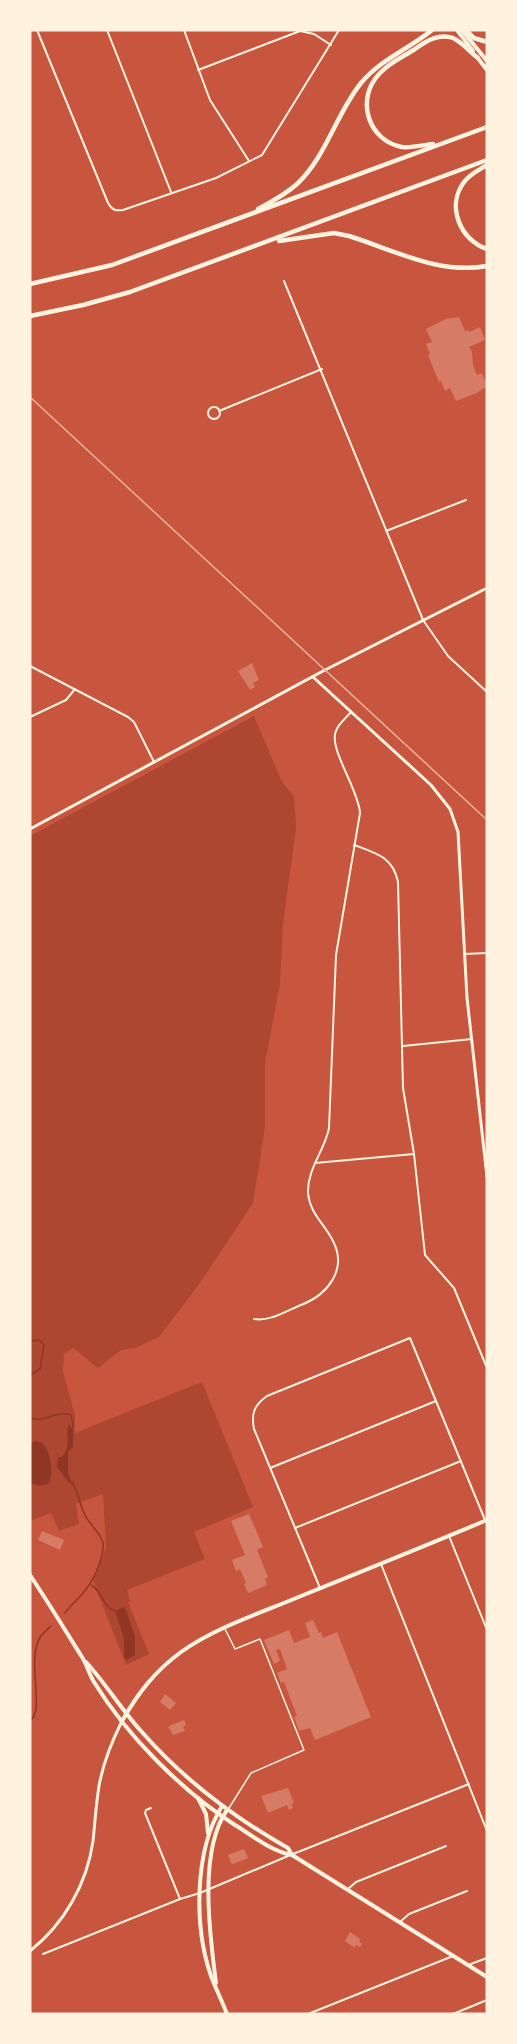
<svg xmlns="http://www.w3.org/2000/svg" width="517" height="2044" font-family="Karla,sans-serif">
<rect width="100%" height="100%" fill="#c8553d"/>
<!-- green -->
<polygon fill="#ae4732" points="254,716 282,782 294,796 296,828 283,924 280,984 265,1063 265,1127 253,1203 200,1283 159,1337 135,1348 121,1350 98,1368 73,1348 64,1354 63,1372 75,1415 75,1433 202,1382 253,1507 194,1532 205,1559 127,1590 130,1601 128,1602 149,1654 126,1665 93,1581 106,1548 103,1494 76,1504 79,1524 59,1531 51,1513 30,1521 30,836"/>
<!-- water -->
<g fill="#8f3625">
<path d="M69,1424L73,1431V1447L68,1452V1472L72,1485L66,1479L57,1467L58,1457H62C73,1444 64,1436 69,1424Z"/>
<path d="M35,1441C38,1442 41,1441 44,1445C51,1453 54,1476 48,1484L39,1486L30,1483V1444Z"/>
<polygon points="123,1607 126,1610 135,1637 135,1655 127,1660 124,1657 124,1639 115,1611"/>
</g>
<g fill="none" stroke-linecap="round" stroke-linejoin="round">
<!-- stream -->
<g stroke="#8f3625" stroke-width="1.5">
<polyline points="30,1341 39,1340 44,1345 40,1369 30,1375"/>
<path d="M30,1418C44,1423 57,1410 71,1415L73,1424L72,1431"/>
<path d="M91,1585C103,1591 101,1606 115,1611"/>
<path d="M65,1613C72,1603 82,1596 87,1588C94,1579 107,1551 102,1540C98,1530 88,1523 84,1513C79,1502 78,1492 72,1482"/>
<path d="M30,1721C46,1709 25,1659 41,1636C43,1633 48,1629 51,1626"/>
</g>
</g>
<!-- building -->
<g fill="#d67c66">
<polygon points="459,317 465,331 468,330 469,332 480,327 485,340 469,347 472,352 473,365 477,375 482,373 487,386 477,393 456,401 450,388 445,391 441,381 439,382 428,355 430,354 426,344 432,342 426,329 446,319"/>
<polygon points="252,663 259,680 253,683 255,687 250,690 238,671"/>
<polygon points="249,1514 263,1547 257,1550 268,1577 265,1579 267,1585 248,1593 244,1584 246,1583 240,1569 236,1571 232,1560 245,1555 231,1521"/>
<polygon points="42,1531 64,1540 60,1550 38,1540"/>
<polygon points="313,1620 319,1633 321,1632 323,1638 337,1632 371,1717 315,1740 310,1728 299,1731 294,1717 297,1716 284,1682 281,1683 277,1673 287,1669 280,1649 276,1650 280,1661 274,1664 264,1640 289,1630 294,1643 310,1637 305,1623"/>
<polygon points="165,1694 176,1703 170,1710 160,1702"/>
<polygon points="184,1720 186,1725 183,1727 185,1731 173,1735 170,1729 168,1728 169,1726"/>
<polygon points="288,1788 294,1803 291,1804 293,1808 289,1810 287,1805 268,1813 261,1796"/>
<polygon points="244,1849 248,1858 233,1864 231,1863 228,1855"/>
<polygon points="350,1932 360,1939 359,1941 362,1944 360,1947 356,1945 355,1948 345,1941"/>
</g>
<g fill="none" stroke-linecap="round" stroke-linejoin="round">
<!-- service -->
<polyline stroke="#fff3e0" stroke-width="1.5" points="225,1629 235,1649 260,1639 304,1750 251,1773 229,1808"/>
<!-- minor -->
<g stroke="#fff3e0" stroke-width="2">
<path d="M37,30L108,203C112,210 115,211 123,210L216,178L262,155L339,30"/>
<polyline points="107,30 171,192"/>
<polyline points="184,30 210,100 249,161"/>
<polyline points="198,70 300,31 314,34 331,45"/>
<polyline points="284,281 423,620 448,656 487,692"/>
<circle cx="214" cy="413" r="6"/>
<polyline points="219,411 322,369"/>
<polyline points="386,531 466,500"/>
<polyline points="30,666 128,717 134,722 154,762"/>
<polyline points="30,717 66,700 75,689"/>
<path d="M354,845C376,853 393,857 398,882L403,1088L414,1154L425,1255L454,1288L487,1368"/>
<polyline points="464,954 487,953"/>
<polyline points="403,1046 472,1039"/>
<polyline points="315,1163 414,1154"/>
<path d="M254,1319C269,1322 286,1311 301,1305C327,1295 348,1270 333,1241C324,1223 310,1214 308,1193C307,1169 325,1150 329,1128L336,955L360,813C359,790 328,748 336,731C338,724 346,718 351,712"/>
<polyline points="270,1468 436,1401"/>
<polyline points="295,1528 461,1461"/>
<polyline points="449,1536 487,1630"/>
<polyline points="381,1564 487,1831"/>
<path d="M320,1588L254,1429C251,1414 254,1405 267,1396L410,1338L485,1520"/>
<polyline points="151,1808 146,1810 145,1813 180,1899"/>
<polyline points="293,1854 469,1784"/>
<polyline points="348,1889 356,1882 446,1846"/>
<polyline points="400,1922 409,1914 467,1891"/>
<polyline points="43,1954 180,1899 200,1893 288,1856"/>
<polyline points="468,1965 487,1958"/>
<polyline points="308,2014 453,1956"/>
<polyline points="453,2014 487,2000"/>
</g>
<!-- tertiary -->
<g stroke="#fff3e0" stroke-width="3">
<polyline points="313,677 431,785 450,809 458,832 467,998 487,1177"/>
<polyline points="30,829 323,671 487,588"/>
<path d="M30,1951C64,1924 87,1884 93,1841C95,1823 96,1804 99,1786C103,1763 112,1741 122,1721"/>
</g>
<!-- secondary -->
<g stroke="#fff3e0" stroke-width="4">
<polyline points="457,30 473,51"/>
<polyline points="462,30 487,61"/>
<polyline points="477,57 487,70"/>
<path d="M122,1721C138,1693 155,1671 181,1652C216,1627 261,1613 301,1596C363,1571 425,1546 487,1520"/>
</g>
<!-- primary -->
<g stroke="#fff3e0" stroke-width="4">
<path d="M30,1575C48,1602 65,1630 82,1657C87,1665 89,1674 94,1682C127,1736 182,1791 235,1825C253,1836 271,1851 292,1855L487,1977"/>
<path d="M86,1662C106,1684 121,1709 141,1731C183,1779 233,1817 288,1848L292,1855"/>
<polyline points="198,1798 206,1814 208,1833"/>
<path d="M222,1806C194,1851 194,1927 211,1976C216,1989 222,2001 227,2014"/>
<path d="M216,1983C210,1936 198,1851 227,1810"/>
</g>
<!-- motorway -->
<g stroke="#fff3e0" stroke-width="4.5">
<polyline points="466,30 474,38 487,42"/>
<path d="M433,144C423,145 412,148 402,147C370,141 357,104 375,79C385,65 401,58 415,49C426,41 439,33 453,38C462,42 470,52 478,58"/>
<path d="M487,165C479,170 470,174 464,182C446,206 460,240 487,249"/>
<path d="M258,209C271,202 285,195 297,184C326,157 336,114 361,83C381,59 409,49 432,30"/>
<path d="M279,241L334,233L349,236C394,250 439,275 487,266"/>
<polyline points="30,284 112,265 487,127"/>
<polyline points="30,316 83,305 130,292 487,160"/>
</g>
<!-- rail -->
<polyline stroke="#e9b49f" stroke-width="1.5" points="30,397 487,820"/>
</g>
<!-- border -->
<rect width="517" height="2044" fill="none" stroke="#fff3e0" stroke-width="63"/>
</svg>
